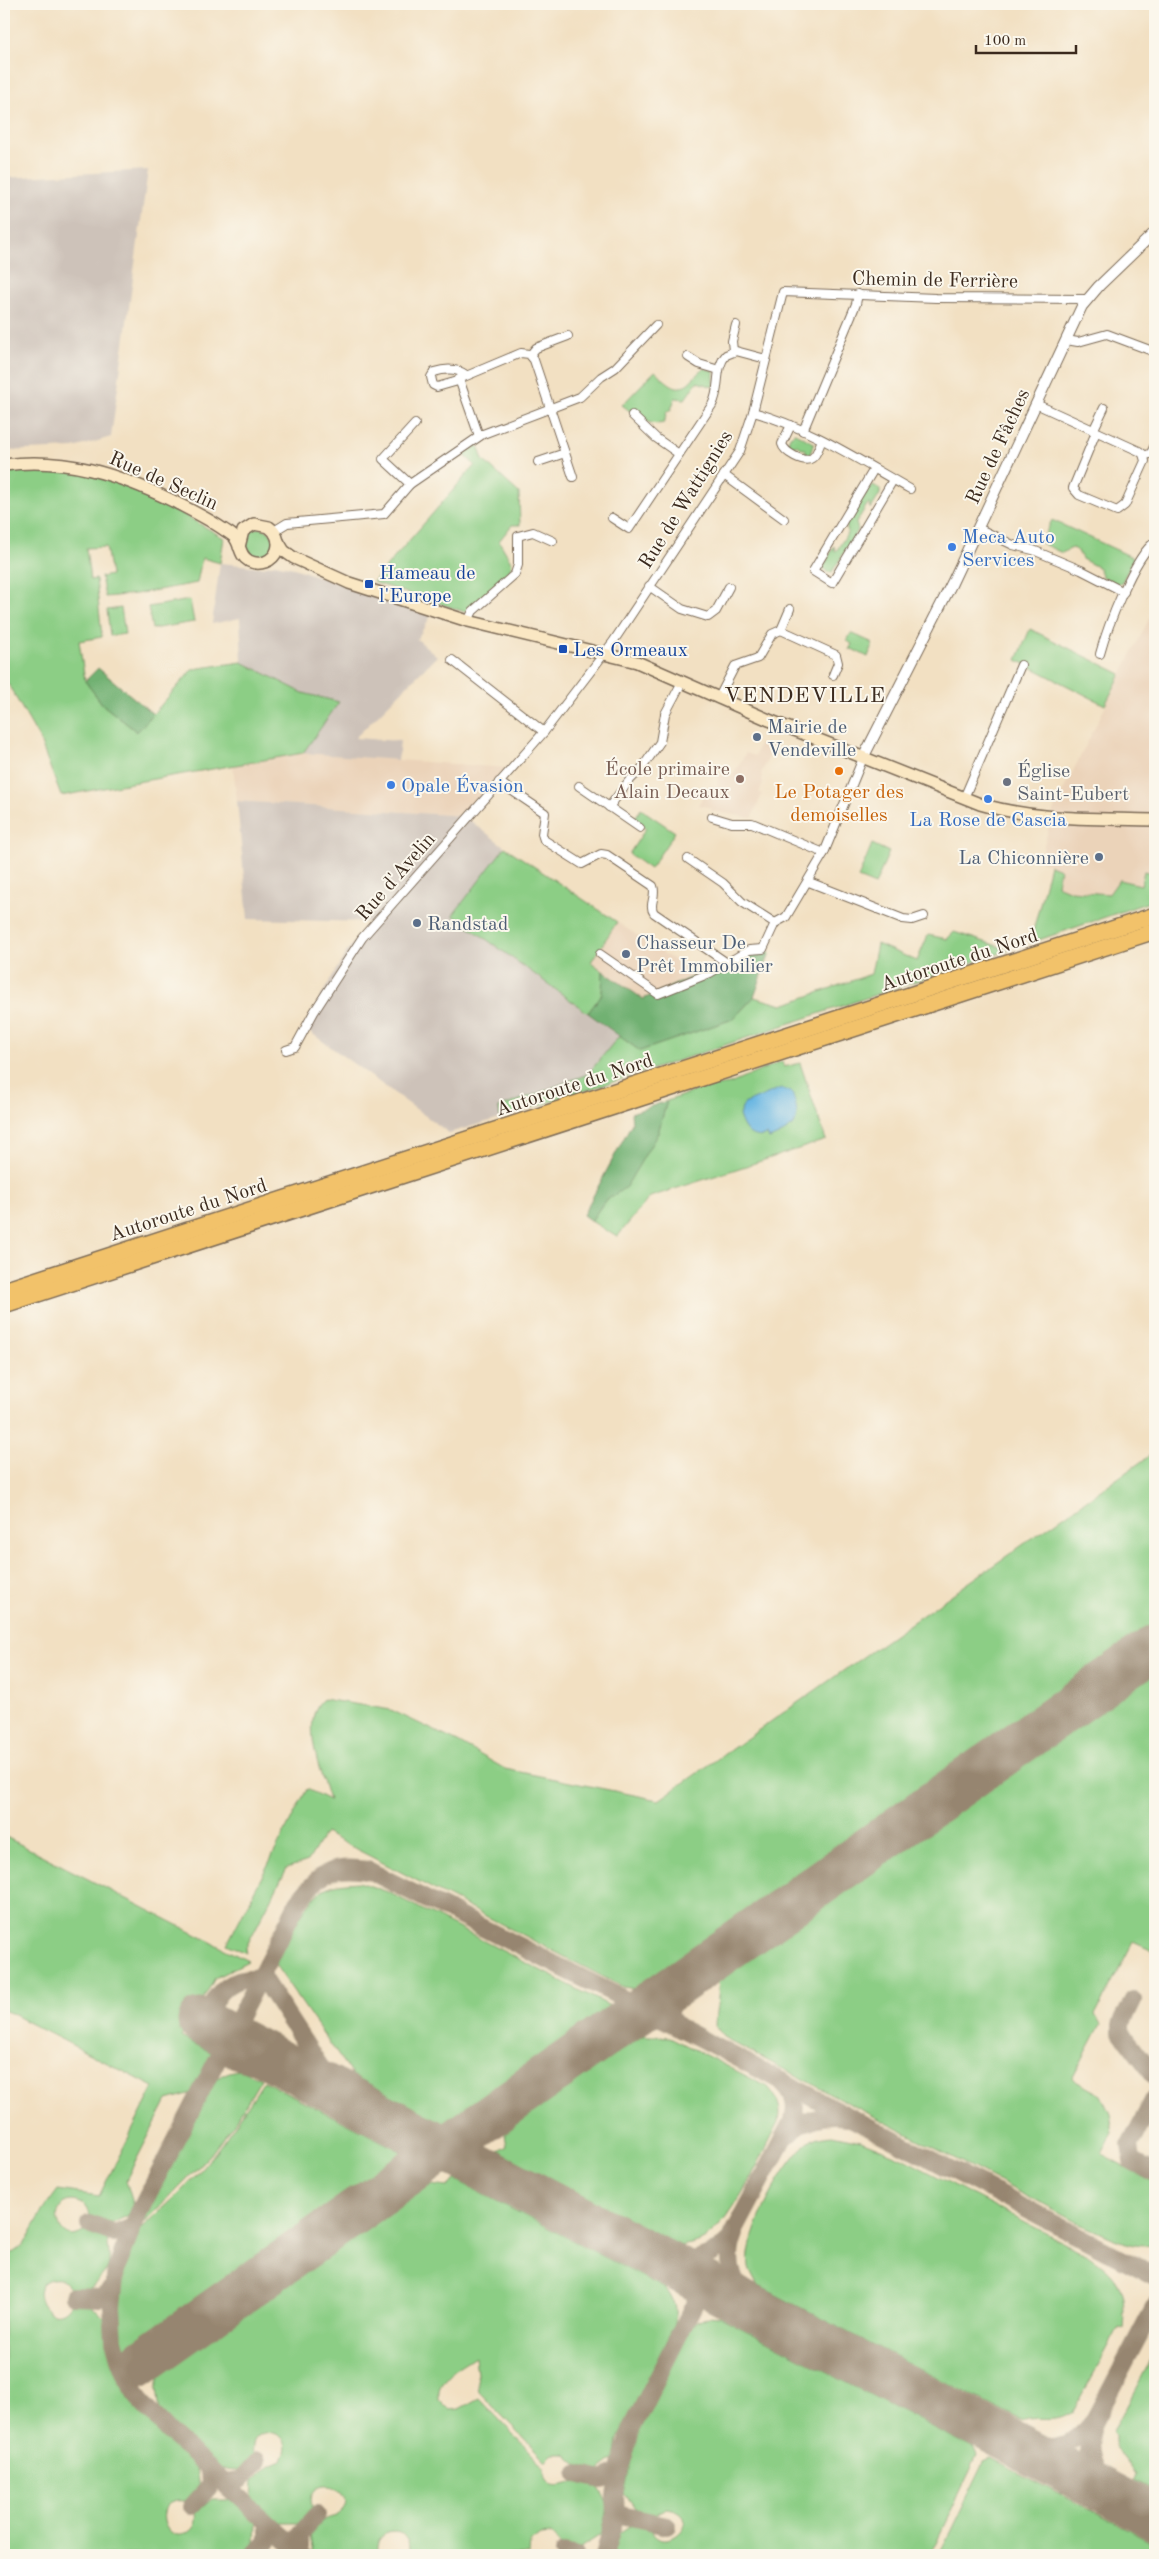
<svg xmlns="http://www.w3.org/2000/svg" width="1159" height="2559" font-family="'Old Standard TT',serif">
<rect width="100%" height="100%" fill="#fbf7ec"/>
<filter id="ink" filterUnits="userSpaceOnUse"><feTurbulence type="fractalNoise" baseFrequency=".02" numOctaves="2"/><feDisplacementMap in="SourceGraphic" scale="10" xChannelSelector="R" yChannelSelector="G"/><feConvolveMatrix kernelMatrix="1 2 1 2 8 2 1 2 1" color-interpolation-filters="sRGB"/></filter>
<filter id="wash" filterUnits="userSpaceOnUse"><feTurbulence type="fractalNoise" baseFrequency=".0096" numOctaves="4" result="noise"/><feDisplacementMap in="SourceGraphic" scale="20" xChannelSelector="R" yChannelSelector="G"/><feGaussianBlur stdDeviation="1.12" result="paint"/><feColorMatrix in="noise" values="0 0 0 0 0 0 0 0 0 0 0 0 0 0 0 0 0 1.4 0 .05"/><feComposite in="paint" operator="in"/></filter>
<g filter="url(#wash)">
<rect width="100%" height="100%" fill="#f2e0c2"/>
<!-- built -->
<g fill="#ebd3b9">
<polygon points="1155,607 1155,874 1144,871 1141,885 1109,894 1071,891 1057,885 1060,869 1040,861 1053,811"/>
<polygon points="759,744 774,747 761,773 763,784 759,793 762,794 752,818 711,811 711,808 699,805 704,792 710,785 713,787 717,786 718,776 722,772 732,776 746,753 755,756"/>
<polygon points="303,753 507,768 464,816 237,801 233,766"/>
<polygon points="617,922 696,975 643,999 590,963"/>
</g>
<!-- industrial -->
<g fill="#cdc2b9">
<polygon points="148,170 111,437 74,448 4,451 4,178"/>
<polygon points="220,563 262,567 275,564 294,568 431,616 417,639 437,656 355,738 400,741 398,760 303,753 339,702 303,693 242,662 240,618 212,624"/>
<polygon points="237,801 464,816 505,847 453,915 619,1036 588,1074 499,1108 500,1118 449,1133 303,1027 346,953 369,922 248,919"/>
</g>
<!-- green -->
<g fill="#8cce85" stroke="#647c52">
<path d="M703,368L714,371V387L697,382L685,399L675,398L671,410L667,411L664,423C648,427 635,415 622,405L655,371C679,394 681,392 703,368Z"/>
<polygon points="795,433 814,443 810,454 805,456 801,454 806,452 806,450 796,445 788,448 787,444 790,436"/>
<polygon points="478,445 483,460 519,493 520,525 512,525 499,541 512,563 510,570 465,612 373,582 475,465 462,453"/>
<path d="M40,469C57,471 76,471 93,475C135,483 187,517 224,538L220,563L202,558L197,583L136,594L105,597L101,577L111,575L106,547L86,548L90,580L96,579L102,637L79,641L85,681L103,705L137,732L193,669L242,662L303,693L339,702L303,753C223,768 142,780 61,796L39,738L4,677V470Z"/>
<polygon points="873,485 880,489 880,494 871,509 870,504 867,505 856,523 858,530 832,572 827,572 823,568 834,546 835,551 837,550 848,532 846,525 868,489"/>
<polygon points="1052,520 1134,558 1122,582 1117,584 1103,577 1099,568 1082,559 1078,551 1072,548 1062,553 1041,543"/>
<circle cx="259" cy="543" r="15"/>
<polygon points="190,600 194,622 152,629 148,607"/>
<polygon points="121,608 125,634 110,636 107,610"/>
<polygon points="1030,629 1121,674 1105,705 1017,660"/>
<polygon points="851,633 873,643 868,657 852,649 849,650 852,644 847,641"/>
<polygon points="641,809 675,832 650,869 629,854 646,828 634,819"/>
<polygon points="872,844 889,852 875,885 858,878"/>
<polygon points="505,847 617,922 591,962 603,971 602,994 588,1013 453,915"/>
<polygon points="1050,865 1060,869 1057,885 1071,891 1109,894 1119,880 1141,885 1144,871 1155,874 1155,900 1030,943"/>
<polygon points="954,932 1010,950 638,1074 500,1118 499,1108 588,1074 619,1036 640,1051 733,1019 754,997 783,1005 871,974 877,944 917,961 928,935 947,939"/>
<polygon points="782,1061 784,1067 800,1063 826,1140 650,1197 617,1237 591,1221 604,1202 626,1186 658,1133 667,1101 706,1087 730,1084"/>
<path d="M1155,1452V1628L647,1986L635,1989L623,1987L325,1833L308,1861L287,1868L245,1949L246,1953L227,1944L307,1789L329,1800C322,1775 299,1720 323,1699L391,1710L458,1742L505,1769L659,1800Z"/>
<path d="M1155,1666V1952L1133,1942L1095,2015L1101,2024L1072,2079L1101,2095L1110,2114L1113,2132L1102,2154L1155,2183V2244C1134,2252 1102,2233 1082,2225L726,2039L715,2026C715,2016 717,2007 718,1998C719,1987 717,1980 721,1969Z"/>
<path d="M4,1836L248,1961L215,1978L181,2037L212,2053L192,2093L167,2100L126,2180L134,2207L127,2216L110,2224L90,2216C89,2209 85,2204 78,2202C44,2193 56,2256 87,2229L107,2237C111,2266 111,2270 89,2289H71L61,2279C17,2274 50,2339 72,2302L90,2303L106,2320L108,2345L118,2378L133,2405L196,2468L199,2489L185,2501C148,2496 165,2550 190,2531C196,2526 197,2520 196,2513L212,2499H232L256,2521L255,2543L244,2555H173L169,2552L164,2555H4V2259L24,2245L44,2209L58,2190L99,2196L154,2087L4,2010Z"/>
<path d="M359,1882L388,1892L614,2008L447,2125L352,2075L276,1966C280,1948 308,1898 324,1889C335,1883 347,1883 359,1882Z"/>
<path d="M630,2035L670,2037L768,2087C778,2099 782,2106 779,2122C762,2154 736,2216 707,2237C699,2243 690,2244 681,2246L498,2151L507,2146L503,2123Z"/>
<path d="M241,2070L261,2079L237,2119L210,2155L144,2223L141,2224L213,2082C222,2074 229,2071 241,2070Z"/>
<path d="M264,2081L406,2154L127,2352L124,2350C115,2314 112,2267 135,2235C141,2228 150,2221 157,2214C171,2201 185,2188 197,2174C223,2145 243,2113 264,2081Z"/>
<path d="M832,2135L861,2141L900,2157L1086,2254C1118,2276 1127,2287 1123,2328L1119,2327L1074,2410C1054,2425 1042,2414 1021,2421L757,2285C755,2280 750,2273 749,2268C743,2236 787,2156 813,2139C818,2136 826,2136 832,2135Z"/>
<path d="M456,2180L666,2289C675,2301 676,2309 675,2323L618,2439L615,2459L599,2471L577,2465L565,2454H554L546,2461L479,2392L475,2356C457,2368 436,2377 439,2400L449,2410L459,2409L479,2398L544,2467C543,2501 573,2477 589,2482C600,2485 604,2496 608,2506L602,2534L580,2548L562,2546L551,2534L540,2535L531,2542L530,2555H478L469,2553L462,2555H409C417,2523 369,2526 378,2555H313L310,2533C315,2529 320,2523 325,2520C331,2516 337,2518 342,2511C361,2484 300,2472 313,2510L301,2523H277L252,2499L253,2481L268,2466L282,2460C301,2427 243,2421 254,2457L241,2470L220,2469L160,2412L157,2388L162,2364L421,2184L448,2187Z"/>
<path d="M708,2316L720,2317L973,2448L977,2456L930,2555H612L616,2535L631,2525L651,2529C664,2559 709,2513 667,2508L654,2515L636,2510L624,2494L635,2444L644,2418L691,2328L697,2321Z"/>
<polygon points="1155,2352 1155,2491 1134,2480 1136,2474 1115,2447 1115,2435 1112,2433"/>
<polygon points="991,2459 1155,2543 1155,2555 939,2555 984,2462"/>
</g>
<!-- forest -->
<g fill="#71b172" stroke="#566e48">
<polygon points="98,668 153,714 137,732 103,705 85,681"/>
<polygon points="768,951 770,953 754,997 733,1019 640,1051 588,1013 602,994 603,971 643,999 696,975"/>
<polygon points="667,1101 658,1133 626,1187 604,1202 591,1221 583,1215 632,1123 631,1113"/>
</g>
<!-- water -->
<path fill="#68b6e2" stroke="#527080" d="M781,1088L792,1093C803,1121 796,1128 769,1139L767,1135C751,1141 743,1129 739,1115L744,1104Z"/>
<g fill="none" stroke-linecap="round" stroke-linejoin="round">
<!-- taxiway -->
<g stroke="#968570" stroke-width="18">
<polyline points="1133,2000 1121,2025 1121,2032 1155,2076"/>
<path d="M680,2028C659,2012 668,1994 683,1979"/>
<path d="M273,2058C229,2084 185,2018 227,1986C238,1978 250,1976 263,1979L336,2091"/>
<polyline points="1155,2097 1130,2145 1132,2161 1155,2173"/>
<path d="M787,2136C802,2120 824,2113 846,2117"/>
<polyline points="89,2224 115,2234 132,2227"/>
<path d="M735,2234C722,2266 736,2293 762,2312"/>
<path d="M657,2258C685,2266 709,2261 730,2240L793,2121C797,2106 795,2094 783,2083"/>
<polyline points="73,2296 101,2297 113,2288"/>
<path d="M1017,2444C1046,2453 1073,2448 1092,2423"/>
<polyline points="577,2474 602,2480 619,2473"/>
<polyline points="223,2482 241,2480 258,2461"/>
<path d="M1127,2502C1099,2483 1081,2458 1093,2423L1155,2305"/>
<polyline points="192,2506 210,2486 209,2468"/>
<polyline points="616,2514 667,2525"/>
<polyline points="300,2553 300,2534 317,2515"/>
<polyline points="563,2553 574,2555"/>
<polyline points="255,2555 268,2541 268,2524"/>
<path d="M303,2555L170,2433L142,2403L126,2376L119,2358L114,2340L112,2306L116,2270L139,2212L298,1902C321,1873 330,1864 368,1870L642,2008L1155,2276"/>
<polyline points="604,2555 616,2514 615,2496 619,2473 632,2428 705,2283"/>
</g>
<!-- runway -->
<g stroke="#968570" stroke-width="45">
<polyline points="200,2021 1155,2517"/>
<polyline points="138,2365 1155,1647"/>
</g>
</g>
</g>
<g filter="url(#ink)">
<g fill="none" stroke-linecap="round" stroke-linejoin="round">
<!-- minor casing -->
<g stroke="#7b6a57" stroke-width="10">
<g id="minor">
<polyline points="1066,340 1078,342 1107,334 1155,352"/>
<polyline points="733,351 732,341 736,325"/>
<polyline points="531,354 536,348 568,336"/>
<polyline points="688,357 699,364 719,370"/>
<path d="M458,381L437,387L433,385L431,377L434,372C444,369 457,368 466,375"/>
<polyline points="1036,404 1139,451 1143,454 1145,461 1125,505 1117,511 1079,495 1073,488 1096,432"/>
<path d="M753,412C809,427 860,461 910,489"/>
<polyline points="632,415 656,438 679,454"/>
<path d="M791,425L782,444C784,452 804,464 812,458C817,455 819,446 822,440"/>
<polyline points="803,431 856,304 858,294"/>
<polyline points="1093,431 1104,408"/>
<polyline points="479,436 459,379 521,353 529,354 534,360 565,453 538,462"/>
<polyline points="565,453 573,477"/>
<polyline points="1145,456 1151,453 1155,445"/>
<polyline points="874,469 813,571 832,583 893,480"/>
<polyline points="724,475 784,519"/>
<polyline points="410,484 383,459 415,424"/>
<path d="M612,518L629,529L712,405C721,389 714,369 726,355L736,351L766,359"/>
<polyline points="978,528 1013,545 1033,550 1081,570 1124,592"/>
<polyline points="274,531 287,523 384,514 410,484 483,434 580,397 601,377 615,368 656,325"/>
<polyline points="649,586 682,609 708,617 716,611 729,587"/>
<polyline points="468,621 473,611 515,574 518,565 518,536 533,532 553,541"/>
<polyline points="781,630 790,609"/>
<path d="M1100,654C1107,628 1134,556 1155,542"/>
<polyline points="452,660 544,732"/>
<polyline points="718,699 735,666 758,658 772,634 781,630 836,655 838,663 833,675"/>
<path d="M499,782L545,813L542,834L544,840L582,864L601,854L607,855L653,886C657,896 648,905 654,913L727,963"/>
<polyline points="579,786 640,828"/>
<polyline points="964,798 1021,665"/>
<polyline points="609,807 629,781 642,768 660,742 665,714 682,682"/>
<polyline points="712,817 732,823 752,823 824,853"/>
<polyline points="688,859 723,883 742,902 775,923"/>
<polyline points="809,882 903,919 912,920 924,916"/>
<polyline points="775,923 786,917 824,853 863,758"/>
<polyline points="600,954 658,994 710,973 749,950 763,949 775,923"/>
<polyline points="286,1050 295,1047 314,1012 362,938 544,732 613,642 740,451 753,412 783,292 936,298 1087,299"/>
</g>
</g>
<!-- tertiary casing -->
<g stroke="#7b6a57" stroke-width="12">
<polyline id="tertiary" points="863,758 952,583 1082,306 1099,286 1155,232"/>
</g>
<!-- secondary casing -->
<g stroke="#7b6a57" stroke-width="14">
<g id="secondary">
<path d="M4,465C65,457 118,474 173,501C190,510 207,518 223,529C227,532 232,534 235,538C241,546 239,555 249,561C259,566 273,562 277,550C280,541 276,532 269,527L254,524L243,531L239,547"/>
<path d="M278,541L284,551L294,558L349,583L468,621L637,662L769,720L980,804C1038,821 1096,818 1155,820"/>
</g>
</g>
<!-- motorway casing -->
<g stroke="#7b6a57" stroke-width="18">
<g id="motorway">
<polyline points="4,1290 1155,915"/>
<polyline points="4,1305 1155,931"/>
</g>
</g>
<!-- minor -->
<use href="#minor" stroke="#fff" stroke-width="8"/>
<!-- tertiary -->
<use href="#tertiary" stroke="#fff" stroke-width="10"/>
<!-- secondary -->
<use href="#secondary" stroke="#fae7c3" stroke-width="11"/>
<!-- motorway -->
<use href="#motorway" stroke="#f2c26a" stroke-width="15"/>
</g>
</g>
<!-- markers -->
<g fill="#3f7fe0" stroke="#fbf7ec" stroke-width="2">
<circle cx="952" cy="547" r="5"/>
<circle cx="391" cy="785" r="5"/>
<circle cx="988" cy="799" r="5"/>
</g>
<g fill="#1a4fb4" stroke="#fbf7ec" stroke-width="2">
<rect x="364" y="579" width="10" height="10" rx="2.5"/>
<rect x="558" y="644" width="10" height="10" rx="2.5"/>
</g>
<g fill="#5c6f8a" stroke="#fbf7ec" stroke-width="2">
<circle cx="757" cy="737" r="5"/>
<circle cx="1099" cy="857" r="5"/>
<circle cx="417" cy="923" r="5"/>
<circle cx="626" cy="954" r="5"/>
</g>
<circle fill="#e8710a" stroke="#fbf7ec" stroke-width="2" cx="839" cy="771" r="5"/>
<circle fill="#8d6e63" stroke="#fbf7ec" stroke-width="2" cx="740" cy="779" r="5"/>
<circle fill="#6b7280" stroke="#fbf7ec" stroke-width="2" cx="1007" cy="782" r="5"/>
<g text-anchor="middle" stroke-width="4" stroke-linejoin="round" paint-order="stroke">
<!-- street labels -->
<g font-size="20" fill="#3b2a1e" stroke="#fbf7ec">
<text transform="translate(935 279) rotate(1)" y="7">Chemin de Ferrière</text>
<text transform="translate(997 446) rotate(-65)" y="7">Rue de Fâches</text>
<text transform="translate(164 480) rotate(24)" y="7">Rue de Seclin</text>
<text transform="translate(685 499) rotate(-58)" y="7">Rue de Wattignies</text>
<text transform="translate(395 876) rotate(-49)" y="7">Rue d'Avelin</text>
<text transform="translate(959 959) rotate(-18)" y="7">Autoroute du Nord</text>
<text transform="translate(574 1084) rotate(-18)" y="7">Autoroute du Nord</text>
<text transform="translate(188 1209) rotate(-18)" y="7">Autoroute du Nord</text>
</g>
<!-- shop labels -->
<g font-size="20" fill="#366cbe" stroke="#fbf7ec" text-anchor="start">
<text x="962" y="543">Meca Auto<tspan x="962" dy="23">Services</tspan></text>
<text x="401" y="792">Opale Évasion</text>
<text x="988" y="826" text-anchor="middle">La Rose de Cascia</text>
</g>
<!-- transit labels -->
<g font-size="20" fill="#164399" stroke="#fbf7ec" text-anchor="start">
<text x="379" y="579">Hameau de<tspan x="379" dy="23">l'Europe</tspan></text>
<text x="573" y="656">Les Ormeaux</text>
</g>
<!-- service labels -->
<g font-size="20" fill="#4e5e75" stroke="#fbf7ec" text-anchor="start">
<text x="767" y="733">Mairie de<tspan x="767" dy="23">Vendeville</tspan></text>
<text x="1089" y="864" text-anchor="end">La Chiconnière</text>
<text x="427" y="930">Randstad</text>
<text x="636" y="949">Chasseur De<tspan x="636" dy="23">Prêt Immobilier</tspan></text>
</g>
<!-- education labels -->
<g font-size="20" fill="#785e54" stroke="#fbf7ec" text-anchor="end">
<text x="730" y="775">École primaire<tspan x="730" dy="23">Alain Decaux</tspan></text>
</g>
<!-- worship labels -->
<g font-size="20" fill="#5b616d" stroke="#fbf7ec" text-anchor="start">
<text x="1017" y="777">Église<tspan x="1017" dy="23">Saint-Eubert</tspan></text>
</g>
<!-- food labels -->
<g font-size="20" fill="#c56008" stroke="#fbf7ec">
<text x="839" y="798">Le Potager des<tspan x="839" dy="23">demoiselles</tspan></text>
</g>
<!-- quarter labels -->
<g font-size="22" letter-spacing="1" fill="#3b2a1e" stroke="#fbf7ec">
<text x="805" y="702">VENDEVILLE</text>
</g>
</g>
<!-- margin -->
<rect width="1159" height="2559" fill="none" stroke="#fbf7ec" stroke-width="20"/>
<!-- scale -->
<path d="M976 45v8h100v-8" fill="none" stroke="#3b2a1e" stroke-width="2.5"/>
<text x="984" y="45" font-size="15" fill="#3b2a1e" stroke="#fbf7ec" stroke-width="4" paint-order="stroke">100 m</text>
</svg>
